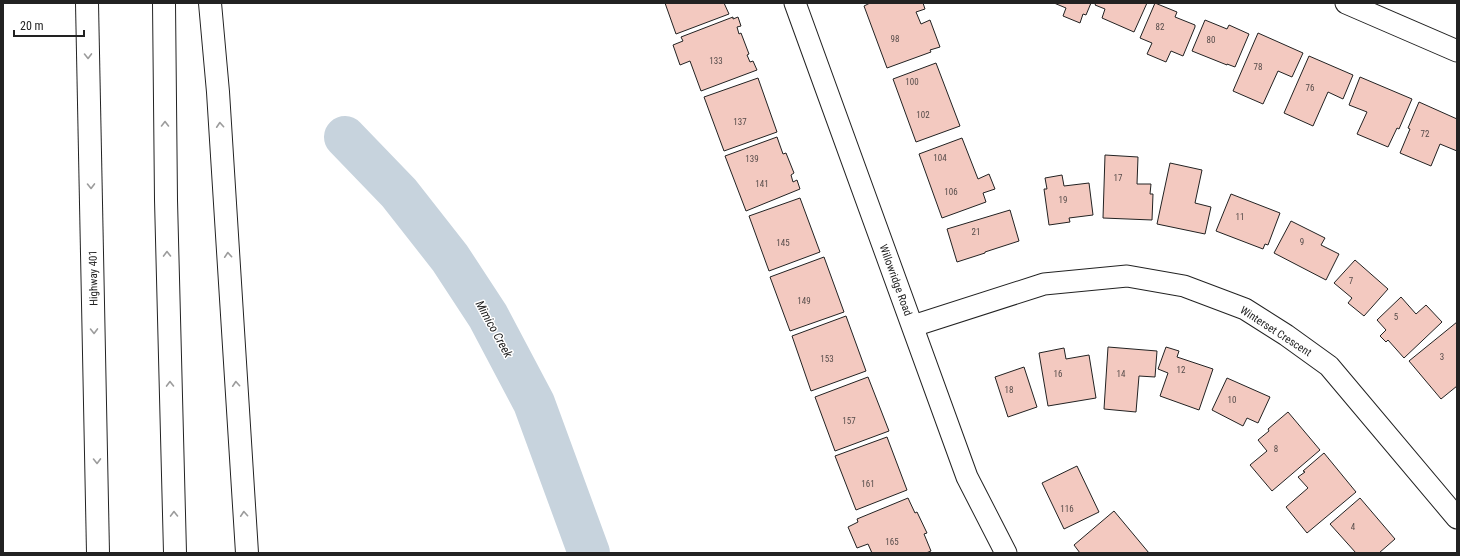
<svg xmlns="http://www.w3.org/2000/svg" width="1460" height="556" font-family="'Roboto Condensed',sans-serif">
<rect width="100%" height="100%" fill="#fff"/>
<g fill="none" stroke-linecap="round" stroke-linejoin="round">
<!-- stream -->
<polyline stroke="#c7d3dd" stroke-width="7" points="450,258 453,236"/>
<!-- river -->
<polyline stroke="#c7d3dd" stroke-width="42" points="345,137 399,193 450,258 488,316 534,403 589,553"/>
</g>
<!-- building -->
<g fill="#f3c9c0" stroke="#222">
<polygon points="665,3 724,3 729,14 676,34"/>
<polygon points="870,3 923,3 925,9 916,12 921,24 930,20 940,47 930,50 931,52 887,68 864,6"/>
<polygon points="1054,3 1091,3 1086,15 1083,14 1080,23 1063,16 1066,8"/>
<polygon points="1096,3 1147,3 1134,32 1102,18 1105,9 1095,5"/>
<polygon points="1155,3 1177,12 1175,17 1195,25 1195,27 1183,56 1171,51 1166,62 1147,54 1152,43 1140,38"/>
<polygon points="733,17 733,19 738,17 741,26 737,27 739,34 741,33 749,54 747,55 750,62 753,61 757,70 701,91 690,61 680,65 673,45 683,41 681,37"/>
<polygon points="1205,20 1227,29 1229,25 1249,34 1235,67 1227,64 1227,65 1192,51"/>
<polygon points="1258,33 1303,53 1292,77 1278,71 1263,104 1233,91"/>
<polygon points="1309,56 1353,75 1343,99 1328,92 1313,126 1284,113"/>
<polygon points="936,63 960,126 916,142 893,79"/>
<polygon points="1360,77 1412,99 1399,129 1397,128 1388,147 1357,134 1367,112 1349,105"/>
<polygon points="758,78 777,132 724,151 704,97"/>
<polygon points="1419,102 1457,119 1457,151 1440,144 1431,166 1400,153 1410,129 1408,128"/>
<polygon points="777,137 783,154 786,153 794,173 791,175 793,182 797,180 800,189 746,211 725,156"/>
<polygon points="962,138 978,179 989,174 995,189 983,193 986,202 942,218 919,154"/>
<polygon points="1105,155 1138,157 1137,184 1151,184 1150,194 1153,194 1152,220 1103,218"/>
<polygon points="1170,163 1202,170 1195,203 1211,207 1205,234 1157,224"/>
<polygon points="1062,175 1064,186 1089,183 1093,215 1069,218 1070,222 1049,225 1044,189 1047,189 1045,178"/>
<polygon points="1231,194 1280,213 1268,245 1265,244 1263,249 1216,231"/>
<polygon points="800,198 820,252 769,271 749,216"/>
<polygon points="1010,210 1019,241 985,252 985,253 957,262 947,229"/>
<polygon points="1291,221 1325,238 1321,245 1339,254 1326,280 1274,253"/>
<polygon points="824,257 844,312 790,331 770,277"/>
<polygon points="1355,260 1388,289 1364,316 1348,303 1352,298 1334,283"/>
<polygon points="1401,297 1416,314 1426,305 1442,322 1404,358 1388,340 1386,342 1380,336 1386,330 1377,320"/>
<polygon points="846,316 866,371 811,391 792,336"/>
<polygon points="1457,322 1457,386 1441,399 1409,361"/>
<polygon points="1108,347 1157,351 1155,377 1139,376 1136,412 1104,409"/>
<polygon points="1166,347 1179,351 1177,357 1213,369 1199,410 1160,396 1168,373 1158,369"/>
<polygon points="1064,348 1066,359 1089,355 1096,398 1048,406 1039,353"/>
<polygon points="1024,367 1037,407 1008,417 995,377"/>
<polygon points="868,377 889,431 835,451 815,397"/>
<polygon points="1227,378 1270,397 1258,423 1247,418 1243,426 1212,410"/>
<polygon points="1288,412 1320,450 1272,491 1250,465 1267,451 1258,440 1269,431 1268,429"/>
<polygon points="887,437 907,490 856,510 835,456"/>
<polygon points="1324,453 1356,492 1307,533 1286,507 1308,488 1298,477 1305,472 1303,471"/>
<polygon points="1077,466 1099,512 1064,529 1042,483"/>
<polygon points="908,498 915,513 917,512 927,533 924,534 931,551 926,553 872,553 868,544 857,548 848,527 858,522 857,519"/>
<polygon points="1360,498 1395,539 1379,553 1356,553 1330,524"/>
<polygon points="1114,511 1149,553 1080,553 1074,545"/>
</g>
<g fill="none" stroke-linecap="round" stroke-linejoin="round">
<!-- street casing -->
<g stroke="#222" stroke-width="23">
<g id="street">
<polyline points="795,3 967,477 1006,553"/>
<polyline points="1346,3 1457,51"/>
<polyline points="913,326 1044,284 1127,276 1184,286 1245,309 1286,335 1329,366 1457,518"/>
</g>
</g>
<!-- highway casing -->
<g stroke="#222" stroke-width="24">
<g id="highway">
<polyline points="87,3 98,553"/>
<polyline points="164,3 166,200 175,553"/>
<polyline points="210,3 218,92 247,553"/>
</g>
</g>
<!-- street -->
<use href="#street" stroke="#fff" stroke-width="21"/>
<!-- highway -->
<use href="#highway" stroke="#fff" stroke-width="22"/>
</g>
<!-- one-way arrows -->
<defs><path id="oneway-chevron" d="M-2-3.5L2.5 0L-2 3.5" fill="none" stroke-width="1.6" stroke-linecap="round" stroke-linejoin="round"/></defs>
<g stroke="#9c9c9c">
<use href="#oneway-chevron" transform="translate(88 56) rotate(89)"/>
<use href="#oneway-chevron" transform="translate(165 124) rotate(-90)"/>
<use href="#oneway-chevron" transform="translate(220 125) rotate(-94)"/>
<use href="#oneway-chevron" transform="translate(91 186) rotate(89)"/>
<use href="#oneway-chevron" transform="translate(167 254) rotate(-91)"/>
<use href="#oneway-chevron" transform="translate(228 255) rotate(-94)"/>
<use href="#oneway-chevron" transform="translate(94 331) rotate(89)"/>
<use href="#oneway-chevron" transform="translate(170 384) rotate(-91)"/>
<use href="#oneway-chevron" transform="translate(236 384) rotate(-94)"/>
<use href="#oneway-chevron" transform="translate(97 461) rotate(89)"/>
<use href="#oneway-chevron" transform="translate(174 514) rotate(-91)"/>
<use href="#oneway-chevron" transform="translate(244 514) rotate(-94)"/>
</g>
<g text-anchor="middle" stroke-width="3" stroke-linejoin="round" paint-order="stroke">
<!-- number labels -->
<g font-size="9" fill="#564c4a">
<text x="1160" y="30">82</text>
<text x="895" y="42">98</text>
<text x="1211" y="43">80</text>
<text x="716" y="64">133</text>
<text x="1258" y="70">78</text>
<text x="912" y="85">100</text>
<text x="1310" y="91">76</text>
<text x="923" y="118">102</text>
<text x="740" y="125">137</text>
<text x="1425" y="137">72</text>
<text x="940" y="161">104</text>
<text x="752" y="162">139</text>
<text x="1118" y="181">17</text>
<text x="762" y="187">141</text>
<text x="951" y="195">106</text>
<text x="1063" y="203">19</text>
<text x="1240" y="220">11</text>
<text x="976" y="235">21</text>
<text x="1302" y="245">9</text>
<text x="783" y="246">145</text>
<text x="1351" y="284">7</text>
<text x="804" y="304">149</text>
<text x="1396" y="320">5</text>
<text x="1442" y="360">3</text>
<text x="827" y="362">153</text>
<text x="1181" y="373">12</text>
<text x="1058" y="377">16</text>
<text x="1121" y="377">14</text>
<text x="1009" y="393">18</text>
<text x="1232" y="403">10</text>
<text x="849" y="424">157</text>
<text x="1276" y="452">8</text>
<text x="868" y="487">161</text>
<text x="1067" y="512">116</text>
<text x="1353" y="530">4</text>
<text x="892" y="545">165</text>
</g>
<!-- street labels -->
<g font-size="11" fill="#222" stroke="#fff">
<text transform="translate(93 278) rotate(-91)" y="4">Highway 401</text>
<text transform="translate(896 280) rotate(70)" y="4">Willowridge Road</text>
<text transform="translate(1276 331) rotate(33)" y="4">Winterset Crescent</text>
</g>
<!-- water labels -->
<g font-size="12" font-style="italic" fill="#222" stroke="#fff">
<text transform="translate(494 329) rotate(61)" y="4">Mimico Creek</text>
</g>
</g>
<!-- border -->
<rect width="1460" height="556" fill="none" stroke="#222222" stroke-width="8"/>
<!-- scale -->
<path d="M14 30v6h70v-6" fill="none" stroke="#222222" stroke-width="2"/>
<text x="20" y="30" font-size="12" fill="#222222" stroke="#ffffff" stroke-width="3" paint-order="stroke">20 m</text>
</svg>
